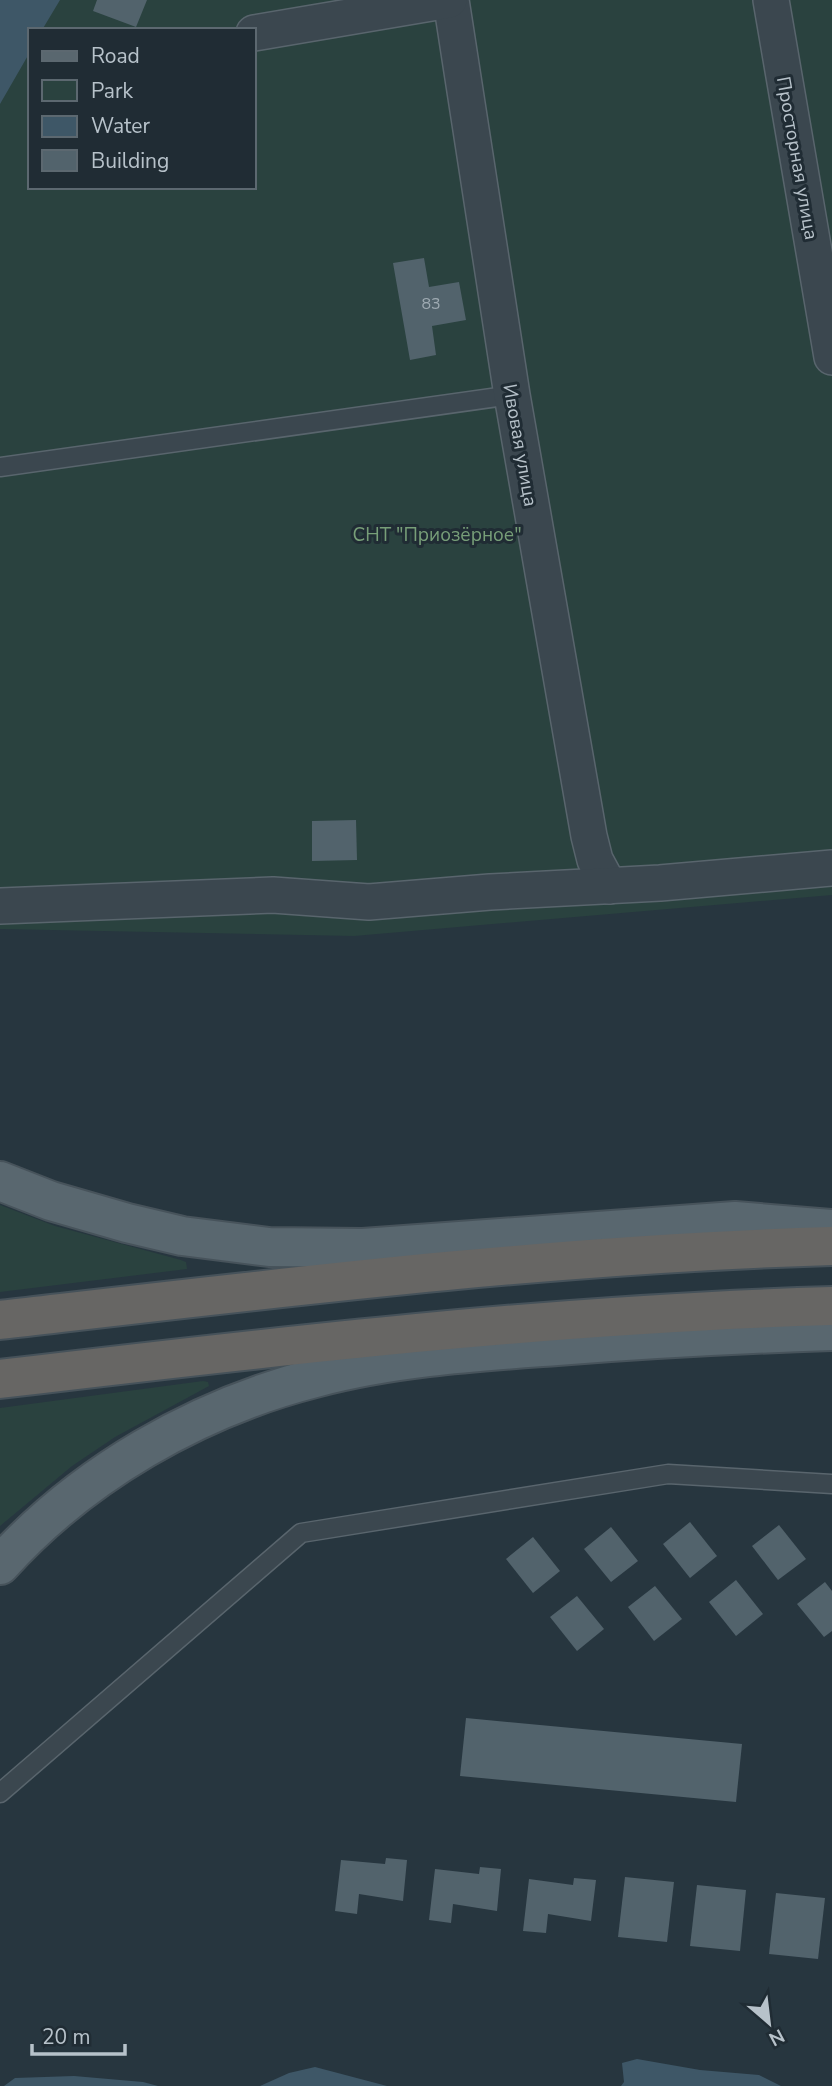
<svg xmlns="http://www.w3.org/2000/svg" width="832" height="2086" font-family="'Nunito Sans',sans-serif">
<rect width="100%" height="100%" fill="#27363f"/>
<!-- green -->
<g fill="#2a423f" fill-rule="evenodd">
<path d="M21,0H832V895L354,936L0,929V39ZM30,30H254V187H30Z"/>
<polygon points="0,1205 55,1226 181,1260 186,1262 187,1269 0,1292"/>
<polygon points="203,1381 208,1382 209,1386 115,1437 72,1466 0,1526 0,1408"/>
</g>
<!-- water -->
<g fill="#3e5767">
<polygon points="0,0 60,0 42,30 30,30 30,52 0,104"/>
<polygon points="637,2059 700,2070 759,2075 781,2086 621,2086 624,2082 622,2063"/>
<polygon points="315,2067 387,2086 260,2086 289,2073"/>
<polygon points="74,2076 143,2082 158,2086 4,2086 15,2078"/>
</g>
<!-- building -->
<g fill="#52636c">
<polygon points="97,0 147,0 136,27 93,11"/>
<polygon points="424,258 429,287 459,282 466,320 432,326 436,355 410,360 393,263"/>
<polygon points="356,820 357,860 312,861 312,821"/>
<polygon points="690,1522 717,1556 690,1578 663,1544"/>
<polygon points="779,1525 806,1559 778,1580 752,1546"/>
<polygon points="611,1527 638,1561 611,1582 584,1549"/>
<polygon points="533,1537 560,1571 533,1593 506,1559"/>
<polygon points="736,1580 763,1614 736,1636 709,1602"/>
<polygon points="825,1582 832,1591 832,1631 824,1637 797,1604"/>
<polygon points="655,1586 682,1619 654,1641 628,1607"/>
<polygon points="577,1596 604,1629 577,1651 550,1617"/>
<polygon points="466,1718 742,1744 736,1802 460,1776"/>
<polygon points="386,1858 407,1860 403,1901 359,1894 357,1914 335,1911 341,1860 385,1864"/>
<polygon points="480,1867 501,1869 497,1911 453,1904 451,1923 429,1920 435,1869 479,1874"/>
<polygon points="625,1877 674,1882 667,1942 618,1937"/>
<polygon points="574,1878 596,1880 591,1921 548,1914 546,1933 523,1931 529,1879 573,1885"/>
<polygon points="697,1885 746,1890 740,1951 690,1946"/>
<polygon points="776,1893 825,1898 818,1959 769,1954"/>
</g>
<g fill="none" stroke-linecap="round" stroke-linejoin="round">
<!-- service casing -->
<g stroke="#59656d" stroke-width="21">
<g id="service">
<polyline points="0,467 512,395"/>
<polyline points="0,1793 301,1533 668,1474 832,1484"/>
</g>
</g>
<!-- minor casing -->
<g stroke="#59656d" stroke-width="38">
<g id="minor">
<polyline points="451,0 512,395 589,836 595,860 609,886"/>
<polyline points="771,0 832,357"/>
<polyline points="254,33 449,0"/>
<polyline points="0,906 273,895 369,902 490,892 660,883 832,868"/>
</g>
</g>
<!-- primary casing -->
<g stroke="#47535b" stroke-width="42">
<g id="primary">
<polyline points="0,1181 51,1201 127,1223 182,1236 269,1247 363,1248 735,1221 832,1229"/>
<path d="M0,1565C82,1474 197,1408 315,1378C394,1357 476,1352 557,1346C648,1339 740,1334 832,1331"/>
</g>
</g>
<!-- trunk casing -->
<g stroke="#46525a" stroke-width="42">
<g id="trunk">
<path d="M0,1320C277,1288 553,1254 832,1246"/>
<path d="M0,1379C277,1346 552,1314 832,1306"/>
</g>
</g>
<!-- service -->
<use href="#service" stroke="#3b474f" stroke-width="18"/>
<!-- minor -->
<use href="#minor" stroke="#3b474f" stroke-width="35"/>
<!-- primary -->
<use href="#primary" stroke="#59676f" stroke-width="38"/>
<!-- trunk -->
<use href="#trunk" stroke="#676664" stroke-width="38"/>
</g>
<g text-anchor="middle" stroke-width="6" stroke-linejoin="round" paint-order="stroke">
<!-- number labels -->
<g font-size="16" fill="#9eaab2">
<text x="431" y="309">83</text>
</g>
<!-- street labels -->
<g font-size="19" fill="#b7c2ca" stroke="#202c34">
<text transform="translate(798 158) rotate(80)" y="7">Просторная улица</text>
<text transform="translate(521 445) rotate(80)" y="7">Ивовая улица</text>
</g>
<!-- park labels -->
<g font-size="19" fill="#779e78" stroke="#202c34">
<text x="437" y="541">СНТ "Приозёрное"</text>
</g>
</g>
<!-- legend -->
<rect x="28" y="28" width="228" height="161" fill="#202c34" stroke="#5c6870" stroke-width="2"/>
<rect x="42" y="51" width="35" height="10" fill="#59676f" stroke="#5c6870" stroke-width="2"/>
<text x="91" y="63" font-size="21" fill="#b7c2ca">Road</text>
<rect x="42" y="80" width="35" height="21" fill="#2a423f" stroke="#5c6870" stroke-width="2"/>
<text x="91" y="98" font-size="21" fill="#b7c2ca">Park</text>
<rect x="42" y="116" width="35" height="21" fill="#3e5767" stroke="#5c6870" stroke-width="2"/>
<text x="91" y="133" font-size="21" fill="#b7c2ca">Water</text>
<rect x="42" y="150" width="35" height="21" fill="#52636c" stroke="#5c6870" stroke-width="2"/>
<text x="91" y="168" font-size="21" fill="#b7c2ca">Building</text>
<!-- north arrow -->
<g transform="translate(769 2023) rotate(152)" stroke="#202c34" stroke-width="5" paint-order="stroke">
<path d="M0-5L12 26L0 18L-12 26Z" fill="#b7c2ca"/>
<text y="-10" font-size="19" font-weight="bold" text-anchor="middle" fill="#b7c2ca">N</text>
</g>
<!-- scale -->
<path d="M32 2044v10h93v-10" fill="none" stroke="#b7c2ca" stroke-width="3.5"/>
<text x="42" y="2044" font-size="21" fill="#b7c2ca" stroke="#202c34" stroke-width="5" paint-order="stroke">20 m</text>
</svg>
